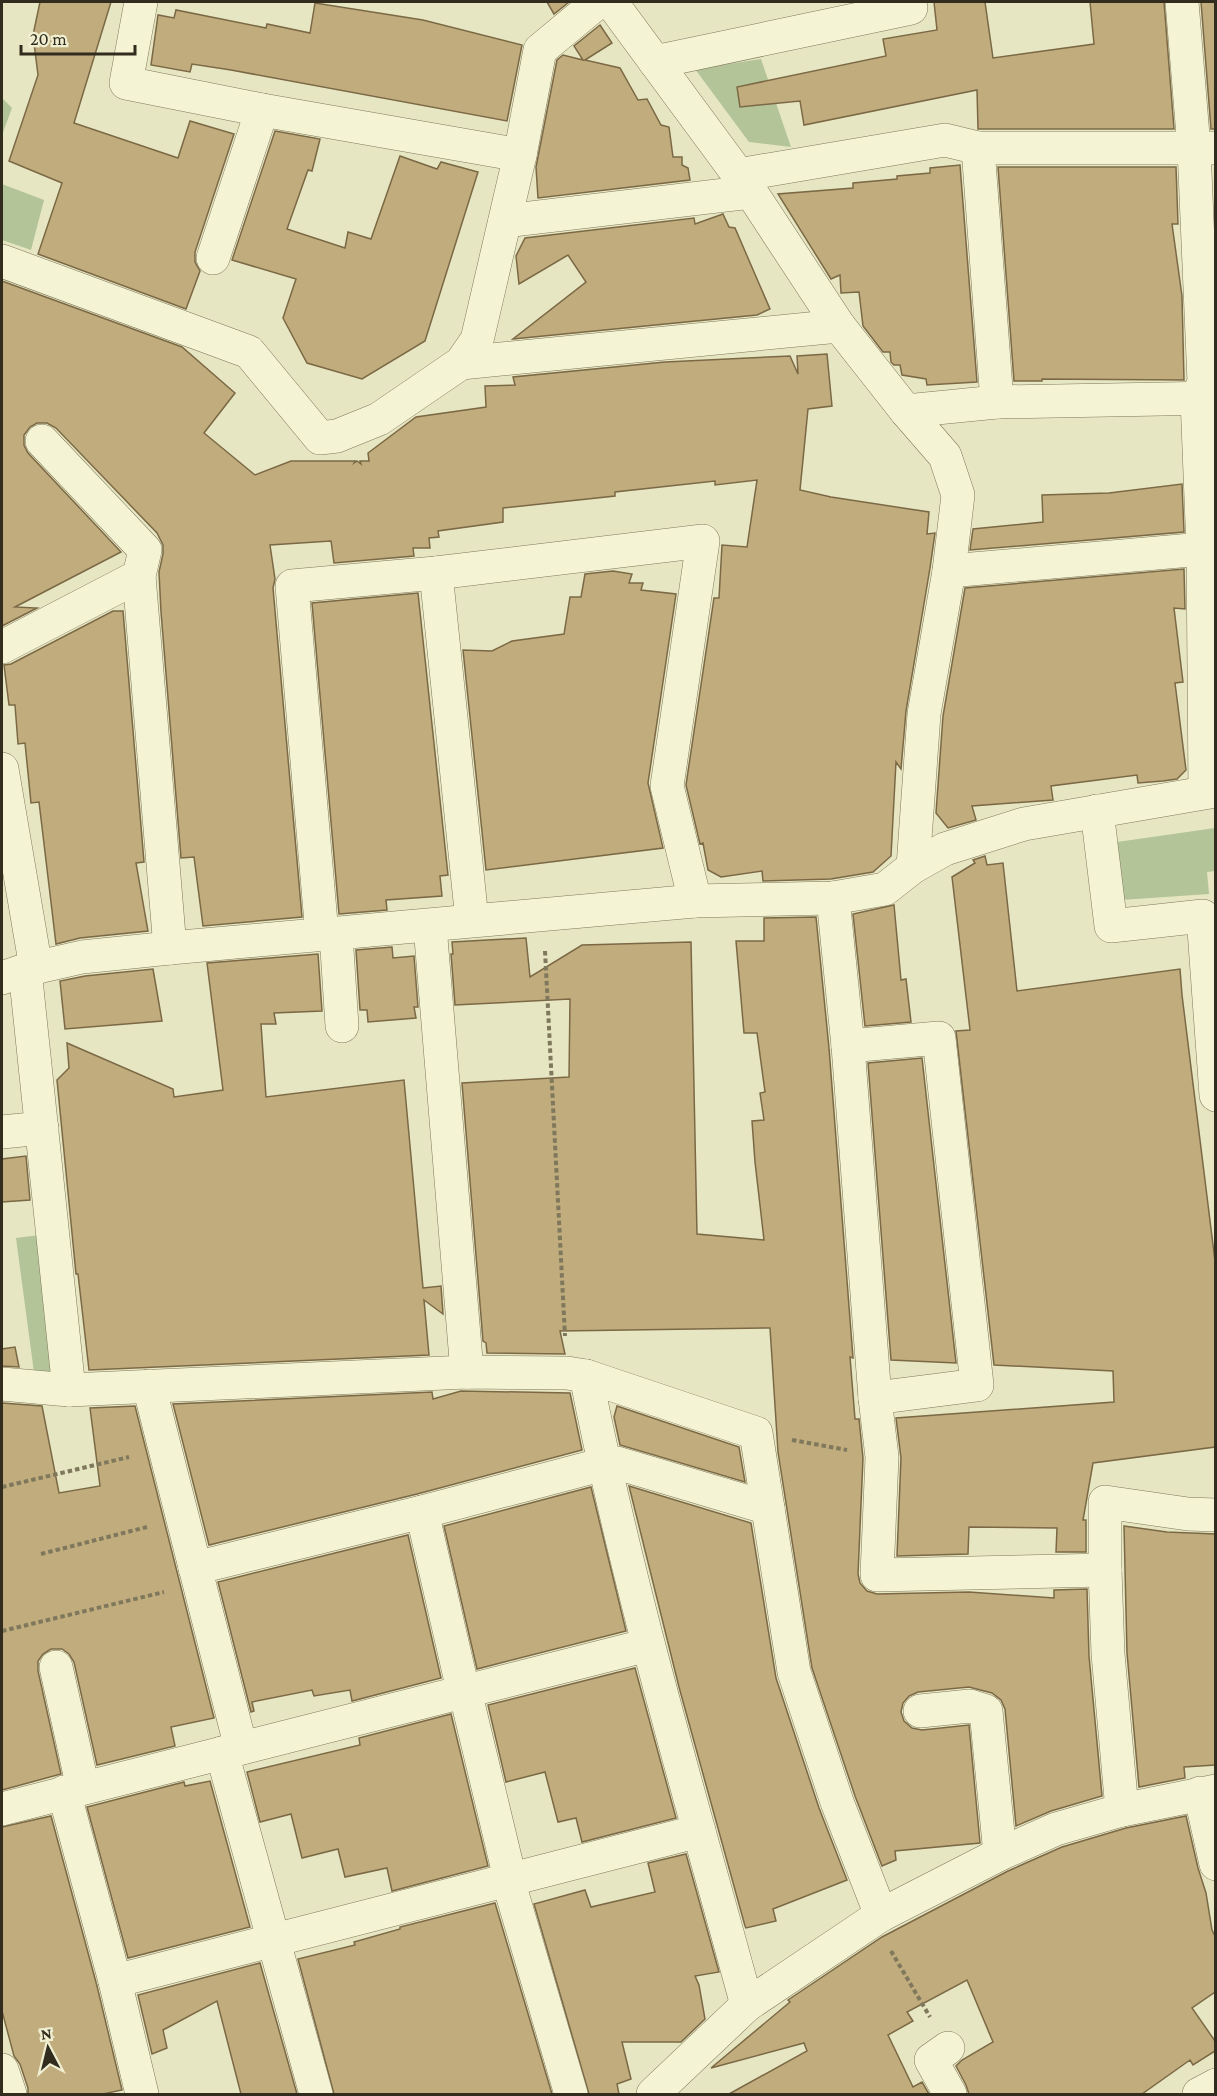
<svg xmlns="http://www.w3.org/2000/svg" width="1217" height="2096" font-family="'Crimson Pro',serif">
<rect width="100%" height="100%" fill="#e7e6c2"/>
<!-- green -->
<g fill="#b3c498">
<polygon points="761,59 791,147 749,142 695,69"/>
<polygon points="2,98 12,108 2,135"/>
<polygon points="2,184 44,200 31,250 2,240"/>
<polygon points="1215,828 1215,871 1207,872 1209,894 1121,900 1117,842"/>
<polygon points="40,1235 55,1365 47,1378 35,1380 16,1238"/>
</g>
<!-- building -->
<g fill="#c1ac7d" stroke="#7b6945" stroke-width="1.5">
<polygon points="40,2 111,2 74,123 178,158 190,121 234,134 195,252 195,262 200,271 186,309 38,254 62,183 9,161 38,75 33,35"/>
<polygon points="547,2 569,2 554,14"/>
<polygon points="934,2 985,2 993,58 1094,44 1090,2 1164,2 1174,129 978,129 977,90 804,125 800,101 740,107 737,87 886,56 883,39 937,30"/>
<polygon points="1201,2 1215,2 1215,129 1211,129"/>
<polygon points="315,3 423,20 522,45 507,121 231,70 192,64 190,72 151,65 158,15 174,18 176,10 266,28 267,24 310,33"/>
<polygon points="600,25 612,43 585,60 620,68 638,100 647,99 661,125 669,127 673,157 682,157 682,165 688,168 690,180 538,198 536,167 557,60 563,55 583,60 574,46"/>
<polygon points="275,131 320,139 312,171 308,170 287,229 345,248 348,232 371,239 400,156 437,169 441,162 478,172 425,341 362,379 307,363 283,318 296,279 232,260"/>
<polygon points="960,165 977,382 927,385 926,379 902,375 900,365 894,365 891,362 890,352 883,352 863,326 859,292 841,293 840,275 831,279 778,194 853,188 853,183 897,179 897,176 930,173 930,168"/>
<polygon points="998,167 1176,167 1178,224 1172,224 1182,296 1184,380 1042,379 1042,381 1014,381"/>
<polygon points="723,214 729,227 735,228 770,309 757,315 513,339 586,282 568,255 519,284 516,256 525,238 694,218 695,224"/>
<polygon points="2,281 182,347 235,393 204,433 255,475 291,461 355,461 354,463 357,461 361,464 360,461 369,461 368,453 416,417 486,407 485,386 515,385 513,377 665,362 790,356 798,374 797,356 827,354 832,406 808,409 800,490 831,497 929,512 927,534 935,533 930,568 906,711 901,769 896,762 891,856 873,872 831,879 763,881 762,871 721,877 708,870 703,843 700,844 686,785 714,598 719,598 722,545 747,547 757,480 715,485 715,481 615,492 615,496 503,508 503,522 438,531 439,537 429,538 430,548 413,548 414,556 334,563 331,541 270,545 275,579 273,588 302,917 203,926 194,857 181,858 161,612 159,572 163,554 163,545 157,533 56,428 47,423 37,423 30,427 24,435 24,445 28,453 121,552 15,607 37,608 2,626"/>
<polygon points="1182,484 1184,532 970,550 973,529 1043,522 1042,495 1109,493"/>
<polygon points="1184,569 1185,609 1174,608 1183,682 1175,683 1186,770 1177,779 1163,781 1138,783 1137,775 1051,786 1053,800 972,806 976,820 948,828 936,813 943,716 965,588"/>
<polygon points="613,571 632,574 629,583 643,583 641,590 676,594 648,783 663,848 486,870 463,650 492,651 512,641 564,634 570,597 581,597 585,574"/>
<polygon points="418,593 448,875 440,876 442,896 386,900 387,910 339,914 312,603"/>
<polygon points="113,611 123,611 144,862 136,863 148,931 80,938 56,944 39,802 31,803 25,743 18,744 15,705 9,705 4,665 11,664"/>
<polygon points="985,856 987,865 1003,863 1017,991 1180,969 1182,995 1215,1261 1215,1447 1093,1463 1083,1520 1086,1520 1086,1552 1056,1552 1057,1528 969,1527 968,1554 897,1556 901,1458 896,1418 1114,1402 1113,1371 994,1365 956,1031 970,1030 952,877 975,863 973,860"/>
<polygon points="894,905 901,980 906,979 911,1022 865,1026 853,914"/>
<polygon points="816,917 829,1048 853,1358 850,1357 855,1419 859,1419 863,1458 858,1574 860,1583 867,1591 877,1594 969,1592 1054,1598 1054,1590 1087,1589 1089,1656 1102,1796 1051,1811 1016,1826 1005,1709 1001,1700 992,1693 969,1687 918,1692 909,1696 903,1703 901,1712 904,1721 912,1728 922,1730 969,1725 980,1843 895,1851 896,1860 882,1866 855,1796 812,1668 778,1452 770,1328 560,1331 565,1354 487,1353 486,1343 483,1341 462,1083 569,1077 570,999 455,1005 451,954 453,954 452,942 526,938 530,977 582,945 691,942 697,1234 764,1240 755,1162 752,1121 764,1120 760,1093 765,1092 757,1033 744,1033 736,941 764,941 764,918"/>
<polygon points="392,947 393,958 414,956 418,1007 414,1007 416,1018 368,1022 367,1010 360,1010 356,950"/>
<polygon points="318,954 322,1011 274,1013 276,1024 261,1024 266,1097 404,1080 423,1288 441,1286 443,1314 424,1300 429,1355 89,1370 78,1274 76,1274 57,1080 69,1068 67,1043 173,1089 174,1097 223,1090 207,963"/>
<polygon points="153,969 162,1021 65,1029 60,981 85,976"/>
<polygon points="922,1058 956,1363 891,1360 868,1063"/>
<polygon points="26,1156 30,1200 2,1202 2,1159"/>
<polygon points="15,1347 19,1367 2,1366 2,1349"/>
<polygon points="461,1391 570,1393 582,1450 417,1494 209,1545 173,1404 432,1392 433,1399"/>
<polygon points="2,1403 42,1406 59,1493 100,1486 90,1408 135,1406 214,1718 171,1727 175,1746 97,1765 74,1662 69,1654 62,1649 51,1649 43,1654 38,1661 38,1671 61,1774 2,1790"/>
<polygon points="617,1406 739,1447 745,1482 620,1445 614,1417"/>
<polygon points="629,1486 751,1523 776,1678 819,1808 847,1880 773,1909 776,1921 746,1928 745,1926 679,1687"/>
<polygon points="591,1487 626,1631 477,1669 444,1526"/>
<polygon points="1124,1526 1167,1532 1215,1534 1215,1765 1184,1767 1185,1778 1139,1787 1127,1653"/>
<polygon points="408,1535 441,1678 352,1701 350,1690 314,1696 312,1690 252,1702 254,1711 251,1712 218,1582"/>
<polygon points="635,1668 676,1818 582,1842 576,1818 558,1822 545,1772 506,1782 488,1705"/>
<polygon points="451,1714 488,1866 392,1891 387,1868 345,1877 338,1849 302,1858 291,1814 260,1822 247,1772 360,1745 359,1738"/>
<polygon points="210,1781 250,1927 128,1958 87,1807 184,1782 185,1786"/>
<polygon points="51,1816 97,1986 122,2090 103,2094 28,2094 28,2088 20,2064 14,2056 2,2011 2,1827"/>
<polygon points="1186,1816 1198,1868 1206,1893 1212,1930 1215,1936 1215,1992 1192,2008 1215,2041 1215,2051 1193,2065 1190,2060 1142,2094 969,2094 966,2085 956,2066 962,2060 993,2042 967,1980 907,2012 913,2021 888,2035 913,2087 922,2082 929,2094 729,2094 807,2051 804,2043 711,2068 790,2002 788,2000 882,1937 1008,1871 1062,1847 1126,1828"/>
<polygon points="686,1854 719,1972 695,1976 699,1985 705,2019 681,2042 622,2042 631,2079 617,2084 619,2094 589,2094 534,1904 585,1890 591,1907 655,1892 648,1863"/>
<polygon points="495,1903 552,2094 334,2094 298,1959 355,1945 354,1942 400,1929 400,1927"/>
<polygon points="260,1963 297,2094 241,2094 217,2001 163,2030 167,2048 152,2054 138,1995"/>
</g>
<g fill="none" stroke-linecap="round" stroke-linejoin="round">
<!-- minor casing -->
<g stroke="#7f785c" stroke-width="34">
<g id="minor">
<polyline points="141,2 126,83 262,110 520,155"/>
<polyline points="611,2 751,192 839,326 906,411 945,456 958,495 949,571 924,714 913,867"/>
<polyline points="1182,2 1194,148 1204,382 1197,398 1203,549 1205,792"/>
<polyline points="655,62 911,8"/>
<polyline points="978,148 997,402"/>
<polyline points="738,175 945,140 978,148 1215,148"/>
<polyline points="505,221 751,192"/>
<polyline points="213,258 262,110"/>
<polyline points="2,261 249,352 320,438 337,436 379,419 461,363 477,340 520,155 540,50 598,2"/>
<polyline points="461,363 839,326"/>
<polyline points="906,411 997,402 1216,398"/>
<polyline points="949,571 1203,549"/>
<polyline points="436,573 472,920"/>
<polyline points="139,576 170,948"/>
<polyline points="2,647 139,576 145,550 42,441"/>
<polyline points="2,769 36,968"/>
<polyline points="1097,811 1111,926 1203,916 1216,1095"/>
<polyline points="833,898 848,1046 875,1398 882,1457 877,1575 1105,1570"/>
<polyline points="430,926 467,1372"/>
<polyline points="336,934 342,1026"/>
<polyline points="322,935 292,586 436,573 703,541 667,786 695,901"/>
<polyline points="25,970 69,1390"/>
<polyline points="2,978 25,970 82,957 170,948 695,901 833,898 885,889 913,867 945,849 1024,824 1216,791"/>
<polyline points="848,1046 939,1038 977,1385 875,1398"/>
<polyline points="2,1132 42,1128"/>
<path d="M586,1376C628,1588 690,1796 747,2005"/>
<polyline points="2,1384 69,1390 467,1372 567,1373 586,1376 756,1433 794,1672 837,1802 881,1915"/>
<polyline points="149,1386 241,1748"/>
<polyline points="422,1512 460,1677 465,1691 507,1866 508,1880 571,2094"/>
<polyline points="195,1568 422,1512 604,1464 617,1463 768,1508"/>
<polyline points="56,1667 83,1788"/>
<polyline points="920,1711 970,1706 986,1711 1000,1854"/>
<polyline points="222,1753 316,2094"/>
<polyline points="64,1792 115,1981 142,2094"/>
<polyline points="1200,1793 1216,1864"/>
<polyline points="2,1809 648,1645"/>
<polyline points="1122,1810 1108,1654 1105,1570 1105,1502 1188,1514 1216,1515"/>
<polyline points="115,1981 699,1831"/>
<polyline points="948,2048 931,2060 950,2094"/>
<polyline points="2,2070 10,2094"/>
<polyline points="653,2094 747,2005 881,1915 1000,1854 1056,1829 1122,1810 1216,1791"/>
<polyline points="1199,2094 1216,2085"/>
</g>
</g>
<!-- path -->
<g stroke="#7f785c" stroke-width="4" stroke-dasharray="4.5 3" stroke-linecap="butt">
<polyline points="545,951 565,1336"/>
<polyline points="792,1440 847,1450"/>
<polyline points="2,1487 129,1457"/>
<polyline points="41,1554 147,1527"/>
<polyline points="2,1631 164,1592"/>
<polyline points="891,1951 930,2017"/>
</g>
<!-- minor -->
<use href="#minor" stroke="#f4f3d4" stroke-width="33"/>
</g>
<!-- border -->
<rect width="1217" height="2096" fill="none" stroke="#312c1e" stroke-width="6"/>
<!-- north arrow -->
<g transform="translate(48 2048) rotate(353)" stroke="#f0efd1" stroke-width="4.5" paint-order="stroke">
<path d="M0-4.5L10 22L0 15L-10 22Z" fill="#312c1e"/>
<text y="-9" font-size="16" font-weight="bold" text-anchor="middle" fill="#312c1e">N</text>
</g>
<!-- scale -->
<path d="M21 45v9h114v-9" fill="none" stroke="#312c1e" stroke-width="3"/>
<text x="30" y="45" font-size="18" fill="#312c1e" stroke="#f0efd1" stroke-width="4.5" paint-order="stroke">20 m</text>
</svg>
